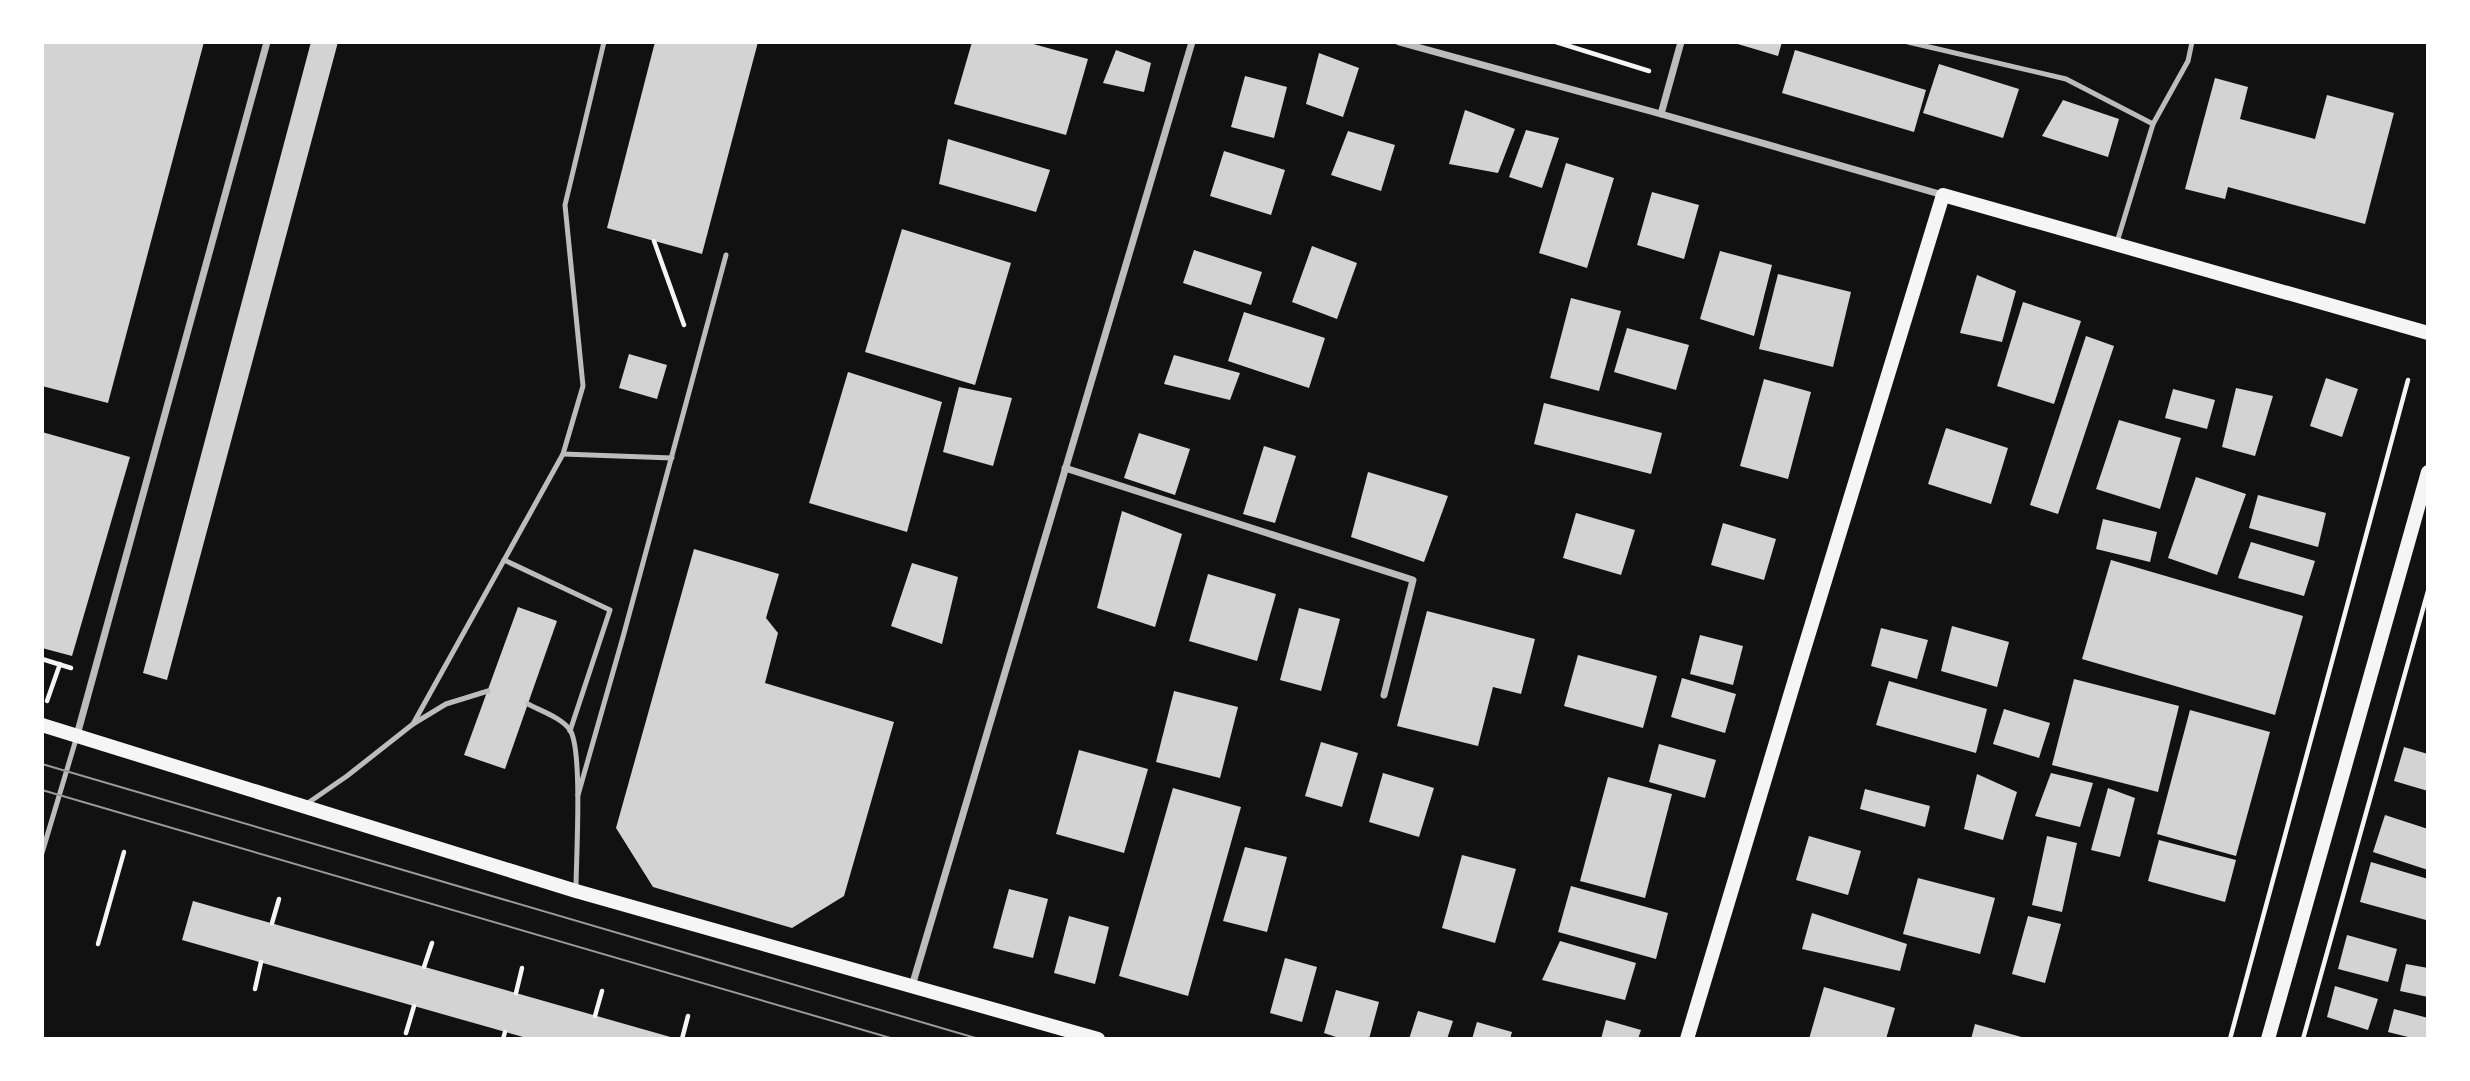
<svg xmlns="http://www.w3.org/2000/svg" width="2470" height="1081" font-family="Manrope,sans-serif">
<rect width="100%" height="100%" fill="#111"/>
<!-- building -->
<g fill="#d3d3d3">
<polygon points="42,42 204,42 108,403 42,386"/>
<polygon points="311,42 338,42 167,680 143,673"/>
<polygon points="655,42 758,42 702,254 607,228"/>
<polygon points="972,42 1026,42 1088,59 1066,135 954,104"/>
<polygon points="1731,42 1782,42 1778,56"/>
<polygon points="1116,50 1151,63 1144,92 1103,83"/>
<polygon points="1795,50 1926,90 1914,132 1782,93"/>
<polygon points="1319,53 1359,68 1343,117 1306,104"/>
<polygon points="1939,64 2019,89 2003,138 1923,113"/>
<polygon points="1245,76 1287,87 1274,138 1231,127"/>
<polygon points="2215,78 2248,87 2240,119 2315,139 2327,95 2394,113 2365,224 2228,187 2225,199 2185,189"/>
<polygon points="2063,100 2119,119 2108,157 2042,136"/>
<polygon points="1465,110 1515,129 1498,173 1449,164"/>
<polygon points="1526,130 1559,138 1542,188 1509,177"/>
<polygon points="1348,131 1395,145 1381,191 1331,175"/>
<polygon points="948,139 1050,170 1036,212 939,184"/>
<polygon points="1224,151 1285,170 1271,215 1210,196"/>
<polygon points="1566,163 1614,178 1587,268 1539,253"/>
<polygon points="1652,192 1699,205 1684,259 1637,245"/>
<polygon points="902,229 1011,263 975,385 865,352"/>
<polygon points="1312,246 1357,263 1337,319 1292,302"/>
<polygon points="1194,250 1262,272 1251,305 1183,283"/>
<polygon points="1720,251 1772,265 1754,336 1700,319"/>
<polygon points="1778,274 1851,292 1833,367 1759,349"/>
<polygon points="1977,275 2016,291 2002,342 1960,333"/>
<polygon points="1571,298 1621,311 1599,391 1550,378"/>
<polygon points="2023,302 2081,321 2054,404 1997,386"/>
<polygon points="1244,312 1325,338 1309,388 1228,361"/>
<polygon points="1627,328 1689,345 1676,390 1614,372"/>
<polygon points="2086,336 2114,346 2058,514 2030,505"/>
<polygon points="629,354 667,365 657,399 619,388"/>
<polygon points="1174,355 1240,373 1230,400 1164,384"/>
<polygon points="848,372 942,402 907,532 809,503"/>
<polygon points="2326,378 2358,389 2342,437 2310,426"/>
<polygon points="1764,379 1811,392 1788,479 1740,466"/>
<polygon points="959,387 1012,398 993,466 943,452"/>
<polygon points="2236,388 2273,396 2255,456 2222,447"/>
<polygon points="2173,389 2215,400 2207,429 2165,418"/>
<polygon points="1544,403 1662,433 1651,474 1534,444"/>
<polygon points="2119,420 2181,438 2160,509 2096,489"/>
<polygon points="1946,428 2008,448 1991,504 1928,484"/>
<polygon points="42,432 130,457 72,656 42,648"/>
<polygon points="1139,433 1190,449 1175,495 1124,478"/>
<polygon points="1264,446 1296,456 1275,523 1243,514"/>
<polygon points="1368,472 1448,496 1424,562 1351,537"/>
<polygon points="2196,477 2246,494 2217,575 2168,558"/>
<polygon points="2258,495 2326,513 2318,547 2249,528"/>
<polygon points="1122,511 1182,534 1155,627 1097,608"/>
<polygon points="1576,513 1635,530 1621,575 1563,558"/>
<polygon points="2103,519 2157,532 2150,562 2096,549"/>
<polygon points="1723,523 1776,539 1764,580 1711,565"/>
<polygon points="2251,542 2315,561 2304,596 2238,578"/>
<polygon points="694,549 779,574 766,618 778,633 765,683 894,722 844,896 792,928 653,887 616,828"/>
<polygon points="2111,560 2303,616 2275,715 2082,659"/>
<polygon points="912,563 958,577 942,644 891,626"/>
<polygon points="1208,574 1276,594 1257,661 1189,641"/>
<polygon points="518,607 557,621 505,769 464,755"/>
<polygon points="1299,608 1340,619 1321,691 1280,680"/>
<polygon points="1427,611 1535,639 1521,694 1493,687 1478,746 1397,726"/>
<polygon points="1952,626 2009,642 1997,687 1941,671"/>
<polygon points="1881,628 1928,640 1917,679 1871,666"/>
<polygon points="1700,635 1743,646 1733,685 1690,674"/>
<polygon points="1578,655 1657,676 1643,728 1564,706"/>
<polygon points="1682,678 1736,694 1725,733 1671,717"/>
<polygon points="2074,679 2179,706 2158,792 2052,765"/>
<polygon points="1889,681 1987,709 1976,753 1876,725"/>
<polygon points="1174,691 1238,707 1220,778 1156,762"/>
<polygon points="2004,709 2050,723 2039,758 1993,744"/>
<polygon points="2190,710 2270,732 2236,856 2157,834"/>
<polygon points="1321,742 1358,753 1342,807 1305,796"/>
<polygon points="1659,744 1716,760 1705,798 1649,782"/>
<polygon points="2404,747 2428,754 2428,791 2394,781"/>
<polygon points="1079,750 1148,769 1124,853 1056,834"/>
<polygon points="1383,773 1434,788 1419,837 1369,822"/>
<polygon points="2051,773 2093,783 2080,827 2035,816"/>
<polygon points="1977,774 2017,792 2003,840 1964,829"/>
<polygon points="1608,777 1672,794 1645,898 1580,881"/>
<polygon points="1173,788 1241,807 1188,996 1119,976"/>
<polygon points="2108,788 2135,798 2120,857 2091,850"/>
<polygon points="1865,789 1930,806 1925,827 1860,809"/>
<polygon points="2385,815 2428,829 2428,870 2373,852"/>
<polygon points="1809,836 1861,851 1848,895 1796,880"/>
<polygon points="2047,836 2077,843 2062,912 2032,905"/>
<polygon points="2159,840 2236,860 2225,902 2148,881"/>
<polygon points="1245,847 1287,857 1267,932 1223,921"/>
<polygon points="1462,855 1516,869 1495,943 1442,928"/>
<polygon points="2371,862 2428,879 2428,911 2426,920 2360,902"/>
<polygon points="1918,878 1995,898 1980,954 1903,934"/>
<polygon points="1571,886 1668,913 1656,959 1558,932"/>
<polygon points="1009,889 1048,899 1033,958 993,948"/>
<polygon points="193,901 674,1038 674,1039 530,1039 182,940"/>
<polygon points="1812,913 1907,944 1900,971 1802,949"/>
<polygon points="1069,916 1109,927 1095,984 1054,973"/>
<polygon points="2028,916 2061,924 2045,983 2012,974"/>
<polygon points="2347,935 2397,949 2388,982 2338,969"/>
<polygon points="1560,941 1636,963 1625,1000 1542,980"/>
<polygon points="1285,958 1317,967 1302,1022 1270,1013"/>
<polygon points="2406,964 2428,968 2428,997 2400,991"/>
<polygon points="2335,986 2378,999 2368,1030 2327,1017"/>
<polygon points="1824,987 1895,1008 1886,1039 1809,1039"/>
<polygon points="1336,990 1379,1002 1369,1039 1342,1039 1324,1033"/>
<polygon points="2394,1009 2428,1018 2428,1039 2416,1039 2388,1032"/>
<polygon points="1418,1011 1453,1021 1447,1039 1409,1039"/>
<polygon points="1606,1020 1641,1030 1638,1039 1601,1039"/>
<polygon points="1477,1022 1512,1032 1510,1039 1472,1039"/>
<polygon points="1975,1024 2025,1038 2025,1039 1971,1039"/>
</g>
<g fill="none" stroke-linecap="round" stroke-linejoin="round">
<!-- path -->
<g stroke="#f5f5f5" stroke-width="4.5">
<polyline points="1556,42 1649,71"/>
<polyline points="654,241 684,325"/>
<polyline points="42,659 71,668"/>
<polyline points="47,701 60,664"/>
<polyline points="272,923 279,899"/>
<polyline points="98,944 124,852"/>
<polyline points="424,967 432,943"/>
<polyline points="255,989 261,962"/>
<polyline points="516,993 522,968"/>
<polyline points="595,1016 602,991"/>
<polyline points="406,1033 414,1006"/>
<polyline points="503,1039 505,1032"/>
<polyline points="682,1039 688,1016"/>
<polyline points="2230,1039 2408,380"/>
<polyline points="2303,1039 2428,591"/>
</g>
<!-- service -->
<g stroke="#bcbcbc" stroke-width="5">
<polyline points="1908,42 2066,79 2153,124"/>
<polyline points="2117,242 2153,124 2188,61 2192,42"/>
<polyline points="563,454 672,458"/>
<polyline points="504,560 610,610 570,731"/>
<path d="M528,704C541,711 562,718 570,730C583,750 576,859 576,888"/>
<polyline points="413,724 563,454 583,386 565,205 604,42"/>
<polyline points="578,795 623,637 726,255"/>
<polyline points="305,805 347,776 413,724 446,704 488,691"/>
<polyline points="42,853 77,736"/>
</g>
<!-- minor -->
<g stroke="#bcbcbc" stroke-width="7">
<polyline points="1399,42 1661,114 1943,195"/>
<polyline points="1661,114 1681,42"/>
<polyline points="1065,468 1413,580 1384,695"/>
<polyline points="77,735 267,42"/>
<polyline points="912,986 1192,42"/>
</g>
<!-- secondary -->
<g stroke="#f5f5f5" stroke-width="14">
<polyline points="42,725 576,891 1098,1039"/>
<polyline points="1687,1039 1798,669 1943,195 2428,333"/>
<polyline points="2268,1039 2428,472"/>
</g>
<!-- tram -->
<g stroke="#9a9a9a" stroke-width="2">
<polyline points="42,764 979,1039"/>
<polyline points="42,790 894,1039"/>
</g>
</g>
<!-- border -->
<rect width="2470" height="1081" fill="none" stroke="#ffffff" stroke-width="88"/>
</svg>
